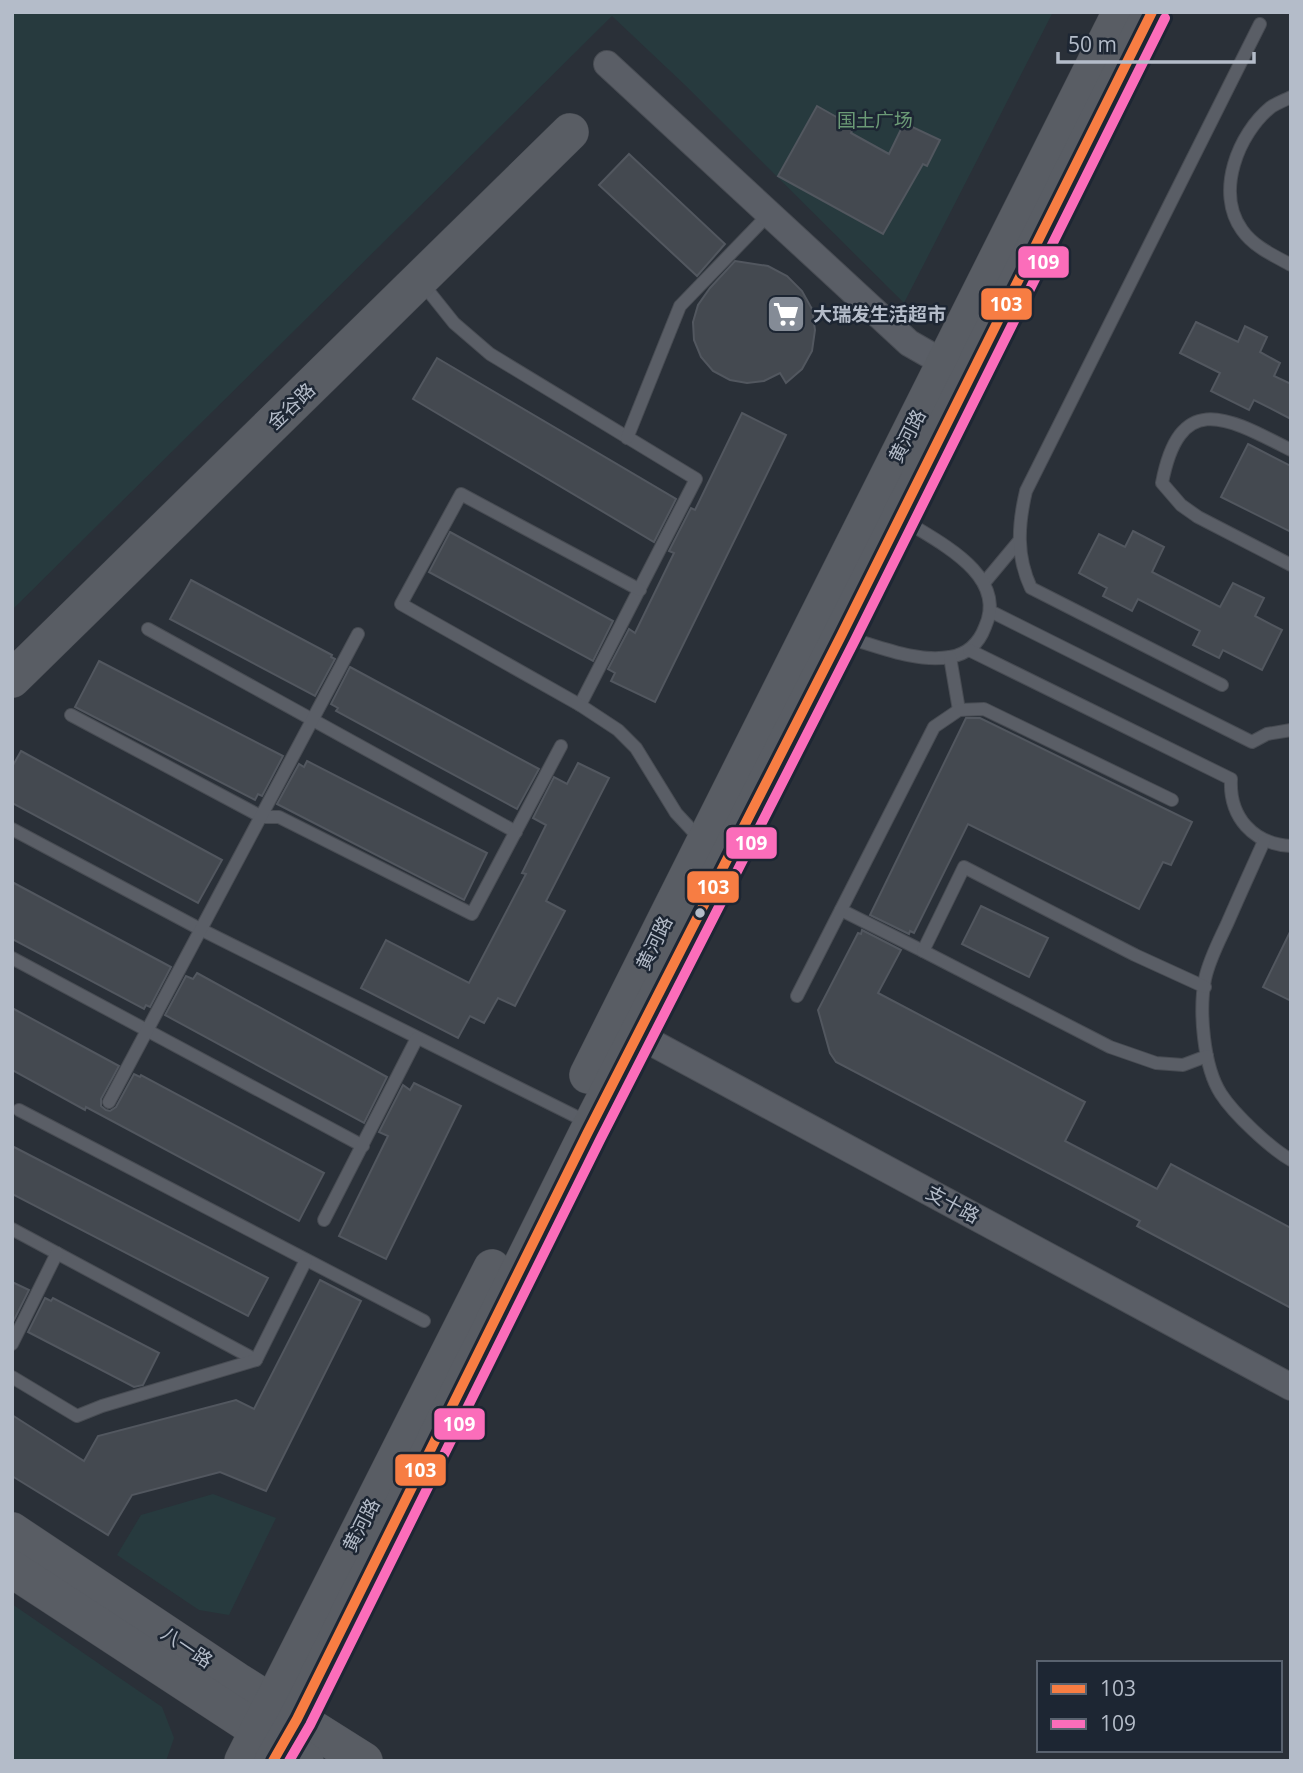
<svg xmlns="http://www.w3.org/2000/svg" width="1303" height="1773" font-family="'Open Sans','Noto Sans SC',sans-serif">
<rect width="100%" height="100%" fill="#2a3038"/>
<!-- green -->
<g fill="#273a3e">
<polygon points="12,12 1053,12 904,303 685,85 612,16 12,610"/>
<polygon points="213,1494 276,1518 229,1615 199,1610 117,1555 141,1515"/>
<polygon points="12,1604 162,1707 174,1738 166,1761 12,1761"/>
</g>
<!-- building -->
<g fill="#444950" stroke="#52575f" stroke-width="2">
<polygon points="817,106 854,127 851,133 889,154 904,123 940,140 927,166 923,164 883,234 778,176"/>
<polygon points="629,154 725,244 697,276 599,185"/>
<polygon points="735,261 768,266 787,276 802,291 812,309 815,330 812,351 802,369 786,383 780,373 764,381 747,383 730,380 713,371 701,357 694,340 693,322 698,305 710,288"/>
<polygon points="1196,322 1238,342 1245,326 1267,337 1260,352 1280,363 1274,376 1291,384 1291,419 1254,400 1249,410 1211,391 1220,373 1180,353"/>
<polygon points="437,358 676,499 654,542 413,399"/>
<polygon points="742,413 786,435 655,702 611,681 615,673 608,669 629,629 635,633 674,553 669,551 691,508 695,510"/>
<polygon points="1248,444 1291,466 1291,532 1221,497"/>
<polygon points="1133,531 1164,547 1152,572 1220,607 1233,583 1264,598 1255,616 1282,630 1262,670 1223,650 1219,658 1193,645 1200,631 1138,599 1132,611 1103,596 1107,588 1079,573 1099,534 1125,547"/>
<polygon points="450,532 613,621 593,661 429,572"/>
<polygon points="191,580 332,655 331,657 335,659 315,696 170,619"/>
<polygon points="99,661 283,756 262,796 258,794 255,800 75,707"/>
<polygon points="350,667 539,769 517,809 336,711 338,708 331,704"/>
<polygon points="966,718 980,718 1192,822 1171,865 1163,862 1139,909 968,824 914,933 910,931 909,934 870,915"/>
<polygon points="21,751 222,860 198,903 12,803 12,767"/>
<polygon points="307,761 487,853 464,900 277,804 299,764 304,767"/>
<polygon points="578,763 609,778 546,901 565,911 515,1006 498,998 484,1023 470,1016 458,1038 361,988 386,940 469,983 526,874 522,873 546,825 533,818 554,777 567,784"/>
<polygon points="12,882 171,967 150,1007 146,1005 144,1009 12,939"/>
<polygon points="981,906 1048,938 1029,977 962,944"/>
<polygon points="862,930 901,950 878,993 1085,1102 1065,1141 1157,1189 1171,1164 1291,1228 1291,1308 1137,1226 1140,1221 836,1062 830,1053 818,1010 858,933 861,934"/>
<polygon points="1291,930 1291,1001 1263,987"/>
<polygon points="197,973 387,1077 364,1123 165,1015 186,976 193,979"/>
<polygon points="12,1008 119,1066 101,1099 101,1106 106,1110 110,1111 116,1107 134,1074 140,1077 141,1075 324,1173 299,1221 86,1107 85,1110 12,1070"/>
<polygon points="414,1083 461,1106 386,1259 339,1236 388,1136 379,1132 403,1085 410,1090"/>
<polygon points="12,1146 268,1278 248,1316 12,1194"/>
<polygon points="320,1280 361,1301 266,1491 220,1472 132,1495 108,1535 12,1476 12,1415 84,1461 98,1436 236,1400 254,1409"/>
<polygon points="12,1282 29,1290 12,1324"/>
<polygon points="45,1298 51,1301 53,1298 159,1353 143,1385 134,1387 28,1332"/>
</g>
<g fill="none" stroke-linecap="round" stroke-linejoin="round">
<!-- lane casing -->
<g stroke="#484c53" stroke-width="14">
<g id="lane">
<path d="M1291,97C1285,100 1277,103 1271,107C1238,134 1215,192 1242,230C1254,247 1273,255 1291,265"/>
<polyline points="422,283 454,323 490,354 696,479 580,705"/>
<polyline points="627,438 680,306 769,214"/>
<path d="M1291,450C1228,418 1180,389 1162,483L1181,505L1198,517L1291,565"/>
<polyline points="984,583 1019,541"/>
<polyline points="640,590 461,494 401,604 580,705 618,730 636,748 676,813 702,841"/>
<polyline points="990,611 1252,742 1267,734 1291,730"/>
<polyline points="148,629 516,832"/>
<path d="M845,637C878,646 916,663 950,657C968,654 979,643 985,627C1009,575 938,542 902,519"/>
<path d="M969,650L1231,779C1229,817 1253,844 1291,846"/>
<polyline points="950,657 959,710"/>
<path d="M1222,685L1031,588C1016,556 1018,525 1026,491L1260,24"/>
<polyline points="71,715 262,817 279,817 472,914 561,746"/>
<polyline points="12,829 200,929 589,1123"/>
<path d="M1264,841C1252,868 1239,896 1227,924C1219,941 1209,960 1205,979C1199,1010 1203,1066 1221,1094C1234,1114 1270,1148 1291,1160"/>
<polyline points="841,910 923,951"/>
<polyline points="12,958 363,1146"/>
<polyline points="1205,987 1135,955 964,867 923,951 1110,1047 1156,1063 1183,1065 1207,1056"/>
<polyline points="797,996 934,727 959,710 984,709 1172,800"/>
<polyline points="109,1102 358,634"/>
<polyline points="19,1110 424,1321"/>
<polyline points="324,1220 417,1038"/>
<polyline points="12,1229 256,1360"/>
<polyline points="12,1344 57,1253"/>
<polyline points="12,1377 77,1416 102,1406 256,1360 306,1260"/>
</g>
</g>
<!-- street casing -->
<g stroke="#484c53" stroke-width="28">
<g id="street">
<polyline points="607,64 909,343 944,363"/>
<polyline points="623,1027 1291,1387"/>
</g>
</g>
<!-- secondary casing -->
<g stroke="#484c53" stroke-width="38">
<g id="secondary">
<polyline points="12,679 570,132"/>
<polyline points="588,1075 1121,12"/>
<polyline points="12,1531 237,1681 364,1761"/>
<polyline points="12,1569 305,1761"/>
<polyline points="243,1761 492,1268"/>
<polyline points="273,1761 297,1719 587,1134 841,636 1152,12"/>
</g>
</g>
<!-- lane -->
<use href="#lane" stroke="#5a5e66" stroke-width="12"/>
<!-- street -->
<use href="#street" stroke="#5a5e66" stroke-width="26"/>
<!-- secondary -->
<use href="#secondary" stroke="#595d64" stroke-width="37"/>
<!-- bus-1 casing -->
<g stroke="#1d2633" stroke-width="16">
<polyline id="bus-1" points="273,1761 297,1719 587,1134 841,636 1152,12"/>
</g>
<!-- bus-2 casing -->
<g stroke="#1d2633" stroke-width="16">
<polyline id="bus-2" points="289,1761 310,1725 600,1140 854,642 1165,18"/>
</g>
<!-- bus-1 -->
<use href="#bus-1" stroke="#f77d43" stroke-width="10"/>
<!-- bus-2 -->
<use href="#bus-2" stroke="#fb6dba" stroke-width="10"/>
</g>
<!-- icons -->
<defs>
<g id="supermarket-square" transform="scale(2.0125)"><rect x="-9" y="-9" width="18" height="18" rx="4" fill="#848b96" stroke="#1d2633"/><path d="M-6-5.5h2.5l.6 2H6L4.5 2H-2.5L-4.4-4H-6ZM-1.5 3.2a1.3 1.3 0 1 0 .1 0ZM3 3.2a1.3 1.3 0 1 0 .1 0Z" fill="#fff"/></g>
</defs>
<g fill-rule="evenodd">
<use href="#supermarket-square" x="786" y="314"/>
</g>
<!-- markers -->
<circle fill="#b4bcc9" stroke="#1d2633" stroke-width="2.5" cx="700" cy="913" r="6"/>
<g text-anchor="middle" stroke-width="5" stroke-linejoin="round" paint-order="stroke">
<!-- park labels -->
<g font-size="19" fill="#6b9a76" stroke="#1d2633">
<text x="875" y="127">国土广场</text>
</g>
<!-- poi labels -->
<g font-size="19" font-weight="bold" fill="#b4bcc9" stroke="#1d2633" text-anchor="start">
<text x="813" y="321">大瑞发生活超市</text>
</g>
<!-- street labels -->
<g font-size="19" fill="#b4bcc9" stroke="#1d2633">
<text transform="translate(291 406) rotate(-44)" y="7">金谷路</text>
<text transform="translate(907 436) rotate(-63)" y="7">黄河路</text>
<text transform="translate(654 943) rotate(-64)" y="7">黄河路</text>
<text transform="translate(953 1204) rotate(28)" y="7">支十路</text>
<text transform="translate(361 1525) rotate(-63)" y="7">黄河路</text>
<text transform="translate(187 1647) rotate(34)" y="7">八一路</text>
</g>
</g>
<g stroke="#1d2633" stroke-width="2.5">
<rect x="1017" y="245" width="53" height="34" rx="7" fill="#fb6dba"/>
<rect x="980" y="287" width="53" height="34" rx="7" fill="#f77d43"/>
<rect x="725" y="826" width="53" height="34" rx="7" fill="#fb6dba"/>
<rect x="686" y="870" width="54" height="34" rx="7" fill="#f77d43"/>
<rect x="433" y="1407" width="53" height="34" rx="7" fill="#fb6dba"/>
<rect x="394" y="1453" width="53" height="34" rx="7" fill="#f77d43"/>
</g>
<g font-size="19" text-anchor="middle" font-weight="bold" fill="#fff">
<text x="1043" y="269">109</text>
<text x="1006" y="311">103</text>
<text x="751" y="850">109</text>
<text x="713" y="894">103</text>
<text x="459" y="1431">109</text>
<text x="420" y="1477">103</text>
</g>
<!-- border -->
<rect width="1303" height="1773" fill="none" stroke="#b4bcc9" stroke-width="28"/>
<!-- legend -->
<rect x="1037" y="1661" width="245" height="91" fill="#1d2633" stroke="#59626f" stroke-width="2"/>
<rect x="1051" y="1684" width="35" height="10" fill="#f77d43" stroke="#59626f" stroke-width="2"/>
<text x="1100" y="1696" font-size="21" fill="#b4bcc9">103</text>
<rect x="1051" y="1719" width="35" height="10" fill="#fb6dba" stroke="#59626f" stroke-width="2"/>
<text x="1100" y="1731" font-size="21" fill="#b4bcc9">109</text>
<!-- scale -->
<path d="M1058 52v10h196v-10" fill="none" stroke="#b4bcc9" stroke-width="3.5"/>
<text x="1068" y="52" font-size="21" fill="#b4bcc9" stroke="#1d2633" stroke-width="5" paint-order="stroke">50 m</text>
</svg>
